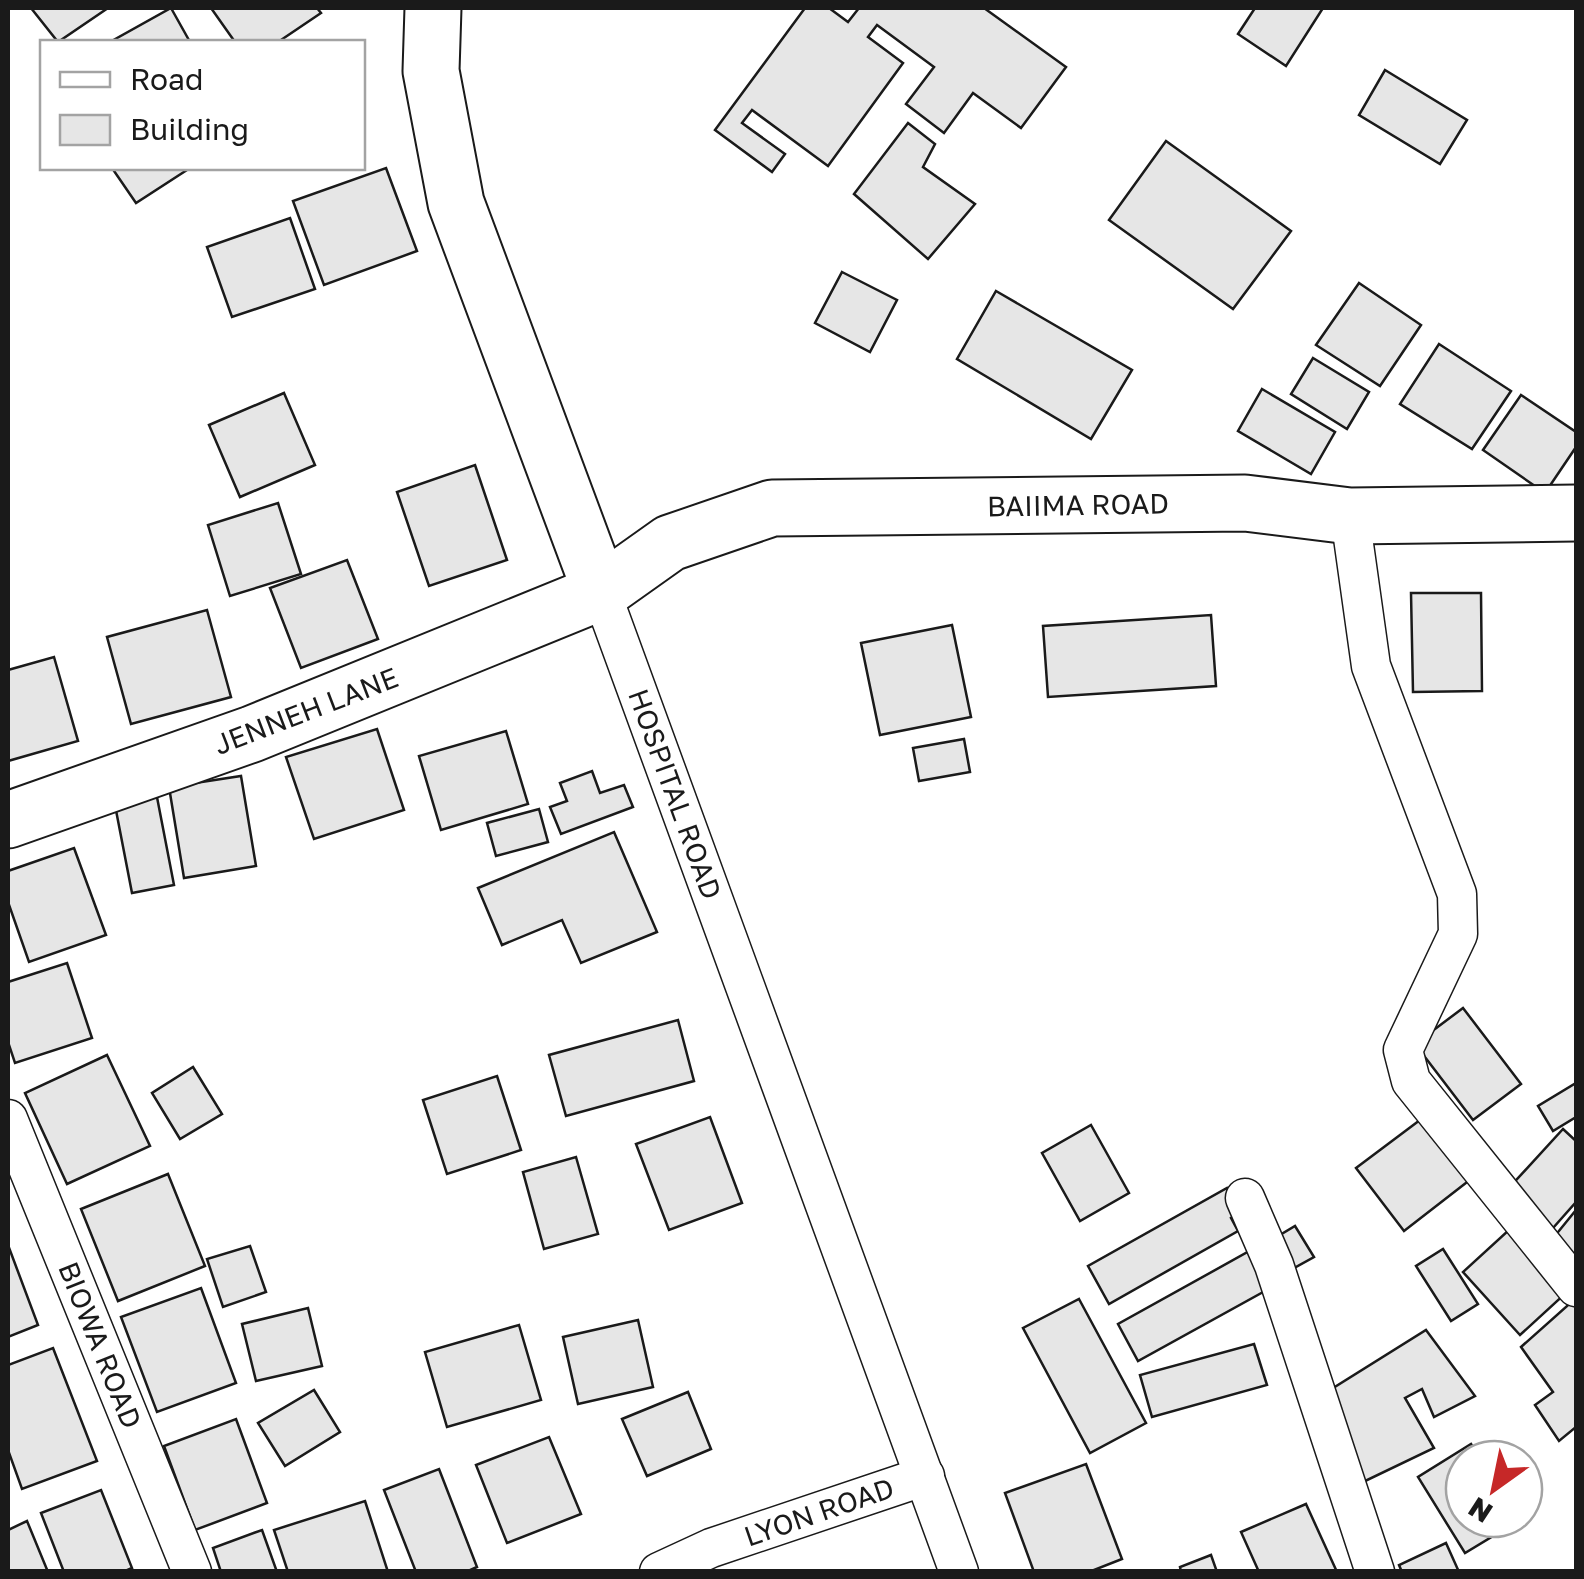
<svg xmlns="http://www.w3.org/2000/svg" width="1584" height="1579" font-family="'Golos Text',sans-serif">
<rect width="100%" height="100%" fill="#fff"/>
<!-- building -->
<g fill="#e6e6e6" stroke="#1a1a1a" stroke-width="2.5">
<polygon points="31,8 108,8 58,42"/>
<polygon points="171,8 190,42 110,42"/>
<polygon points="211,8 317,8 321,13 278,42 235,42"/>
<polygon points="805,8 829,8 848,22 859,8 984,8 1066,67 1021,128 973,93 944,133 906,104 934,67 877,25 868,37 903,63 828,166 752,110 742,123 785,154 772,172 715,130"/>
<polygon points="1255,8 1323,8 1286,66 1238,34"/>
<polygon points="1385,70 1467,120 1440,164 1359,115"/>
<polygon points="908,123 935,144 923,167 975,204 928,259 854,194"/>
<polygon points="1166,141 1291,231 1233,309 1109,220"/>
<polygon points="112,168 190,168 136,203"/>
<polygon points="386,168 417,251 324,285 293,201"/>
<polygon points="290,218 315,289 232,317 207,247"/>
<polygon points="842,272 897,300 870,352 815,323"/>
<polygon points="1359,283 1421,325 1380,386 1316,345"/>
<polygon points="996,291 1132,370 1091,439 957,359"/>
<polygon points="1439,344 1511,391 1472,449 1400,404"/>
<polygon points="1313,358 1369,392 1347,429 1291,394"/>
<polygon points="1262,389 1335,432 1311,474 1238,431"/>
<polygon points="284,393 315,465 240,497 209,425"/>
<polygon points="1521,395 1576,432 1576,447 1545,493 1483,450"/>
<polygon points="475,465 507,560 429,586 397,492"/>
<polygon points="278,503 301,574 230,596 208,525"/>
<polygon points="347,560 378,639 301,668 270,588"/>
<polygon points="1411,593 1481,593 1482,691 1413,692"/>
<polygon points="207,610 231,697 131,724 107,637"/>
<polygon points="1211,615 1216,686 1048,697 1043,626"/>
<polygon points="952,625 971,717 880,735 861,643"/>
<polygon points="54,657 78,741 8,761 8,670"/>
<polygon points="377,729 404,810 314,839 286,757"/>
<polygon points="506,731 528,804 441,830 419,756"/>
<polygon points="964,739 970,772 919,781 913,748"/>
<polygon points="592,771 600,793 624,785 633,807 561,834 550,807 567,801 560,783"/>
<polygon points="241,776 256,866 184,878 169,787"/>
<polygon points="156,792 174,885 132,893 114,800"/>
<polygon points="539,809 548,842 496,856 487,823"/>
<polygon points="614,832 657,932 581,963 562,920 502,945 478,888"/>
<polygon points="74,848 106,935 29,962 8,902 8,871"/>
<polygon points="67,963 92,1038 15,1063 8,1042 8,982"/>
<polygon points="1463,1008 1521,1084 1473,1120 1415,1044"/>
<polygon points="678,1020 694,1081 566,1116 549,1055"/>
<polygon points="107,1055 150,1146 67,1184 25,1093"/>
<polygon points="193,1067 222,1114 180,1139 152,1093"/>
<polygon points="497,1076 521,1150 447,1174 423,1100"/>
<polygon points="1576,1083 1576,1117 1553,1131 1538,1106"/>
<polygon points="710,1117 742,1203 669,1230 636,1144"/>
<polygon points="1424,1117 1471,1179 1404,1231 1356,1168"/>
<polygon points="1091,1125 1129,1193 1080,1221 1042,1153"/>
<polygon points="1563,1129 1576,1141 1576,1202 1553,1228 1508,1189"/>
<polygon points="576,1157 598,1234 544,1249 523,1172"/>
<polygon points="168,1174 205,1266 118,1301 81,1209"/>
<polygon points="1227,1188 1240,1212 1231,1218 1238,1231 1109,1304 1088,1266"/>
<polygon points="1576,1210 1576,1256 1554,1237"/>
<polygon points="1295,1226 1314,1257 1294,1268 1275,1238"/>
<polygon points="1510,1229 1567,1292 1520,1335 1463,1272"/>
<polygon points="8,1245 38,1325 8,1337"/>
<polygon points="250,1246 266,1292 223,1307 207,1259"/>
<polygon points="1253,1249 1274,1286 1138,1361 1118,1324"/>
<polygon points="1443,1249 1478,1304 1451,1321 1416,1266"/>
<polygon points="201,1288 236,1383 157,1412 121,1317"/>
<polygon points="1576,1298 1576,1427 1559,1441 1535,1405 1553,1392 1521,1347"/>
<polygon points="1079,1299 1146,1423 1090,1453 1023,1328"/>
<polygon points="308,1308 322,1366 256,1381 242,1324"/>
<polygon points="638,1320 653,1387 578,1404 563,1337"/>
<polygon points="519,1325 541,1400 447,1427 425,1352"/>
<polygon points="1426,1330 1475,1396 1434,1417 1422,1389 1405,1398 1434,1448 1361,1483 1322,1395"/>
<polygon points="1254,1344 1267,1385 1152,1417 1140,1375"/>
<polygon points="53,1348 97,1461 22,1489 8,1450 8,1365"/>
<polygon points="314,1390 340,1432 285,1466 258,1423"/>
<polygon points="688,1392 711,1449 647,1476 622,1419"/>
<polygon points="236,1419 267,1503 195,1530 164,1446"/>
<polygon points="549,1437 581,1514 507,1543 476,1465"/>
<polygon points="1471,1444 1480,1459 1464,1459 1464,1519 1518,1521 1465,1553 1418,1477"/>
<polygon points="1086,1464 1122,1559 1089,1572 1034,1572 1005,1493"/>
<polygon points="439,1469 477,1567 466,1572 416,1572 384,1490"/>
<polygon points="101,1490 132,1568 123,1572 64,1572 41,1513"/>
<polygon points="365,1501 388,1572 288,1572 274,1530"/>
<polygon points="1306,1504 1337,1572 1259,1572 1241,1532"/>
<polygon points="27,1521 48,1572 8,1572 8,1530"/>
<polygon points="262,1530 277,1572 221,1572 213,1548"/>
<polygon points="1446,1543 1459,1572 1402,1572 1399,1565"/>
<polygon points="1211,1555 1217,1572 1181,1572 1180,1567"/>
</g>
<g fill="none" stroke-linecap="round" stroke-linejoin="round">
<!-- street casing -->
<g stroke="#1a1a1a" stroke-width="41">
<g id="street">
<polyline points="1350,516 1371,666 1457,894 1458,934 1403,1050 1411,1081 1576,1287"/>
<polyline points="601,592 959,1572"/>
<polyline points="8,1119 192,1572"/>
<polyline points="1245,1198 1274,1265 1375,1572"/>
<polyline points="659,1572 711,1548 925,1476"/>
</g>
</g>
<!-- secondary casing -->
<g stroke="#1a1a1a" stroke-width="59">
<g id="secondary">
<polyline points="433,8 431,71 456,203 601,592"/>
<polyline points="8,820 252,734 601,592 670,543 772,508 1245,503 1350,516 1576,513"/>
</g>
</g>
<!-- street -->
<use href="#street" stroke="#fff" stroke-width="38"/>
<!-- secondary -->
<use href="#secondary" stroke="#fff" stroke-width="55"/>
</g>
<g text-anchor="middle" stroke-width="8" stroke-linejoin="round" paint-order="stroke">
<!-- street labels -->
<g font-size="28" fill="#1a1a1a" stroke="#fff">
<text transform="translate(1078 505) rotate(-1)" y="10">BAIIMA ROAD</text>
<text transform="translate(306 711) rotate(-21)" y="10">JENNEH LANE</text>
<text transform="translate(675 794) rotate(70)" y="10">HOSPITAL ROAD</text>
<text transform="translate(100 1345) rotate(68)" y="10">BIOWA ROAD</text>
<text transform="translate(819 1512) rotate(-19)" y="10">LYON ROAD</text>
</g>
</g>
<!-- border -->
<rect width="1584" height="1579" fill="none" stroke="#1a1a1a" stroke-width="20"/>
<!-- legend -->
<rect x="40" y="40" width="325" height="130" fill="#ffffff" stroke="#a3a3a3" stroke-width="2.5"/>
<rect x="60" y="72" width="50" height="15" fill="#ffffff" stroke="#a3a3a3" stroke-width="2.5"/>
<text x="130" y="90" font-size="30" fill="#1a1a1a">Road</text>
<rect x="60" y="115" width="50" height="30" fill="#e6e6e6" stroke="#a3a3a3" stroke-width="2.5"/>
<text x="130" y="140" font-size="30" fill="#1a1a1a">Building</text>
<!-- north arrow -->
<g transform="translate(1494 1489) rotate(213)"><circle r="48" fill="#ffffff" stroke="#a3a3a3" stroke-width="2.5"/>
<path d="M0-8L18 38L0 25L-18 38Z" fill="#c62828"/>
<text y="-15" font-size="28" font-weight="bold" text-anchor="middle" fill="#1a1a1a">N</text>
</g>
</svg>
